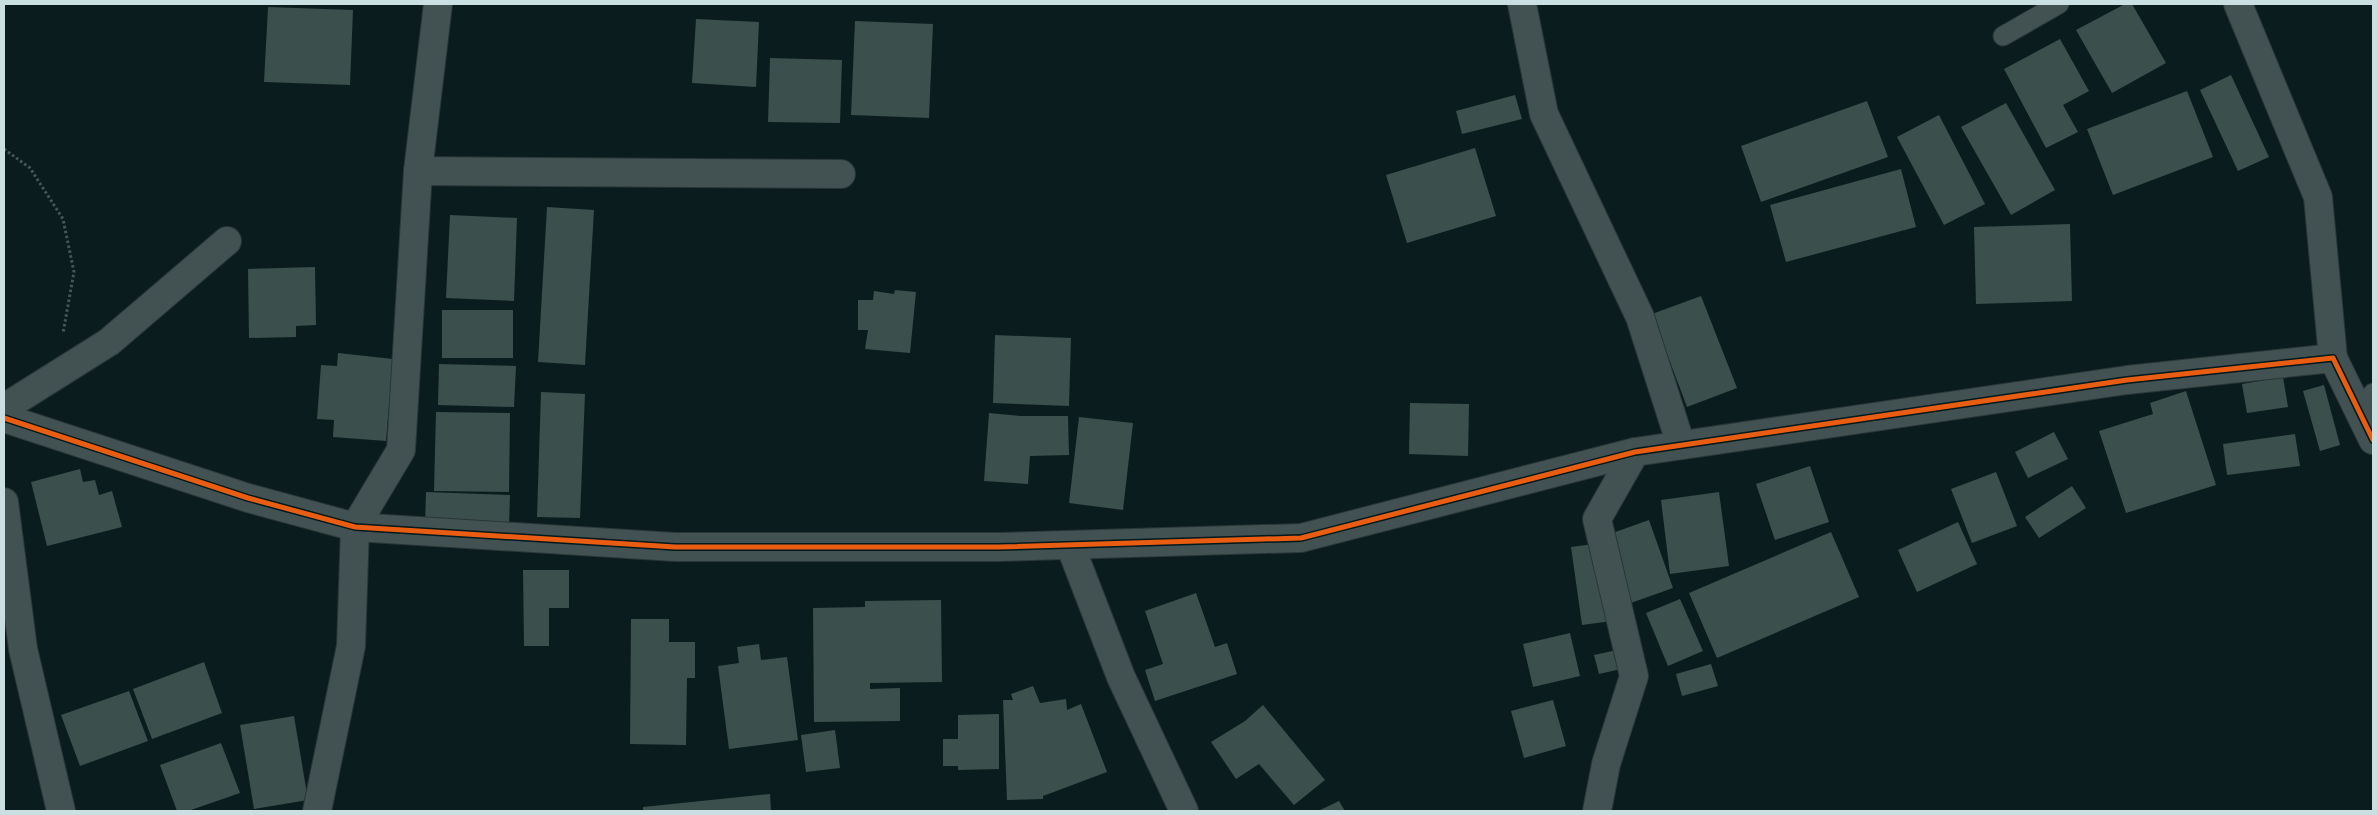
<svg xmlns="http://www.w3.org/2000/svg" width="2377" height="815" font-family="'Libre Baskerville',serif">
<rect width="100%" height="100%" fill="#0b1c1e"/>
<!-- building -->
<g fill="#3b4f4d">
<polygon points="2125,4 2132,4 2166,63 2112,93 2076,30"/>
<polygon points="268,7 353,10 350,85 264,82"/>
<polygon points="696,19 759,22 756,87 692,83"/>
<polygon points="855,21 933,24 929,118 851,115"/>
<polygon points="2060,39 2089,91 2063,105 2078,132 2046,148 2004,69"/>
<polygon points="770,58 842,60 840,123 768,122"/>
<polygon points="2231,75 2269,157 2238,171 2200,90"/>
<polygon points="2187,91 2213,157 2113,195 2087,129"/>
<polygon points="1515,95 1522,119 1462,134 1456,111"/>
<polygon points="1867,101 1888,157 1761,202 1741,146"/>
<polygon points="2006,103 2055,190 2011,215 1961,127"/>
<polygon points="1939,115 1985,204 1944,225 1897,137"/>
<polygon points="1475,148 1496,216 1407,243 1386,175"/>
<polygon points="1901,169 1916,227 1786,262 1770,205"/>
<polygon points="547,207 594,210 585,365 538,362"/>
<polygon points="450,215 517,218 514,301 446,298"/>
<polygon points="2070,224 2072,301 1976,304 1974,227"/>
<polygon points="315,267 316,325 296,326 296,337 249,338 248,269"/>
<polygon points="895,290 916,292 910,353 865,349 868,330 858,330 858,300 873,300 874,291 894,294"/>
<polygon points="1701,296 1737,388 1687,407 1652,314"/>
<rect x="442" y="310" width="71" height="48"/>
<polygon points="995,335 1071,338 1069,406 993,403"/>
<polygon points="338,353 393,359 386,441 333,437 334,420 317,419 321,365 337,366"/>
<polygon points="439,364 516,366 514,407 438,405"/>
<polygon points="2283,377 2288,407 2247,413 2242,384"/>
<polygon points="2324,385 2340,445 2320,451 2303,391"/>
<polygon points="2186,391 2216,485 2126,513 2099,431 2153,414 2150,403"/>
<polygon points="541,392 585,394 580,518 537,517"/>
<polygon points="1410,403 1469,404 1468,456 1409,454"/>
<polygon points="436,412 510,413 509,492 434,491"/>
<polygon points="989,413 1020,416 1068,416 1069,455 1030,456 1028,484 984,481"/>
<polygon points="1079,417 1133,423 1123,510 1069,503"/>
<polygon points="2054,432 2068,459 2028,478 2015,452"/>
<polygon points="2295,434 2300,466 2227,475 2223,444"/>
<polygon points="1810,466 1829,522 1775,540 1756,484"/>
<polygon points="80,469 83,482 95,480 99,495 112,491 122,527 47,546 31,482"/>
<polygon points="1996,472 2017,526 1972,543 1951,489"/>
<polygon points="2072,486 2086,508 2039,538 2025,517"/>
<polygon points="426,492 510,495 509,526 425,524"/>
<polygon points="1719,492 1729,566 1670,574 1661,500"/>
<polygon points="1649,520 1673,588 1628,604 1604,536"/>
<polygon points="1958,522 1977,564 1917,592 1898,550"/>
<polygon points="1831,532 1859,597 1717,658 1689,593"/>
<polygon points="1601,543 1612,621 1582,625 1571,547"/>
<polygon points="523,570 569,570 569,608 549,608 549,646 524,646"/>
<polygon points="1196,593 1215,647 1227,643 1237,674 1155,701 1145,670 1163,664 1145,611"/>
<polygon points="1680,599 1703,651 1668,666 1646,613"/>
<polygon points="941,600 942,682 870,683 870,689 900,688 900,721 814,722 813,608 865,607 865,601"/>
<polygon points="631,619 669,619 669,642 695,642 695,678 687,678 686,745 630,744"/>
<polygon points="1570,633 1580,676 1533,687 1523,644"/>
<polygon points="759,644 761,660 787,657 798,740 729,749 718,666 739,663 737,647"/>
<polygon points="1617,650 1621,669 1599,674 1594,655"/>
<polygon points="204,662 222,713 152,739 133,689"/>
<polygon points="1711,664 1718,686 1682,696 1676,674"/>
<polygon points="1033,686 1040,703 1066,699 1067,710 1081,704 1107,772 1043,796 1043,799 1007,800 1003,700 1013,700 1011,694"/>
<polygon points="129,691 148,741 80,766 61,715"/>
<polygon points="1553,700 1566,746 1524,758 1511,711"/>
<polygon points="1263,705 1325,780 1294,805 1259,764 1236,779 1211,742 1245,721"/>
<polygon points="999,714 999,769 958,770 958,766 943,766 943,739 958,739 958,715"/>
<polygon points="294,716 308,800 254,809 240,725"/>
<polygon points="835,730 840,768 806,772 801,735"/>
<polygon points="221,743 240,793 188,811 177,811 160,765"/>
<polygon points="770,794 771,811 643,811 643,807"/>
<polygon points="1339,801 1345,811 1318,811"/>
</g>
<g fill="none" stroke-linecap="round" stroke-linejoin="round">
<!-- service casing -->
<g stroke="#2a3637" stroke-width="21">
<g id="service">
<polyline points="2003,36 2059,4"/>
<polyline points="2360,413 2373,393"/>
</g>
</g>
<!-- minor casing -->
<g stroke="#2a3637" stroke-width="30">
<g id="minor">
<polyline points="1522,4 1544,114 1640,317 1681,445"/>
<polyline points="2238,4 2318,197 2333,358"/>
<polyline points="418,171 841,174"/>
<polyline points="4,408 109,342 227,241"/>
<polyline points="4,418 248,498 355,527 675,547 999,547 1301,538 1635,452 2127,380 2333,358 2373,440"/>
<polyline points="4,502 23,649 61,811"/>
<polyline points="1070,545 1121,677 1184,811"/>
<polyline points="317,811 351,646 355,527 401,450 418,171 438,4"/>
<polyline points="1597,811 1606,764 1634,676 1597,519 1635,452"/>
</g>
</g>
<!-- path -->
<polyline stroke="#495657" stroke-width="3" stroke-dasharray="2.5 2.5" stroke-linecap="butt" points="4,149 30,168 63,219 74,272 63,333"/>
<!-- service -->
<use href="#service" stroke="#425152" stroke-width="19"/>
<!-- minor -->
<use href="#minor" stroke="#425152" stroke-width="28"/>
<!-- cycleway casing -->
<g stroke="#00191c" stroke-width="8">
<polyline id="cycleway" points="4,418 248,498 355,527 675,547 999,547 1301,538 1635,452 2127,380 2333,358 2373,440"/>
</g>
<!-- cycleway -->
<use href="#cycleway" stroke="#e95d12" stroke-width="5"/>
</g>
<!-- border -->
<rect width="2377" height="815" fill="none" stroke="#cadfe2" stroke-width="10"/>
</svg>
